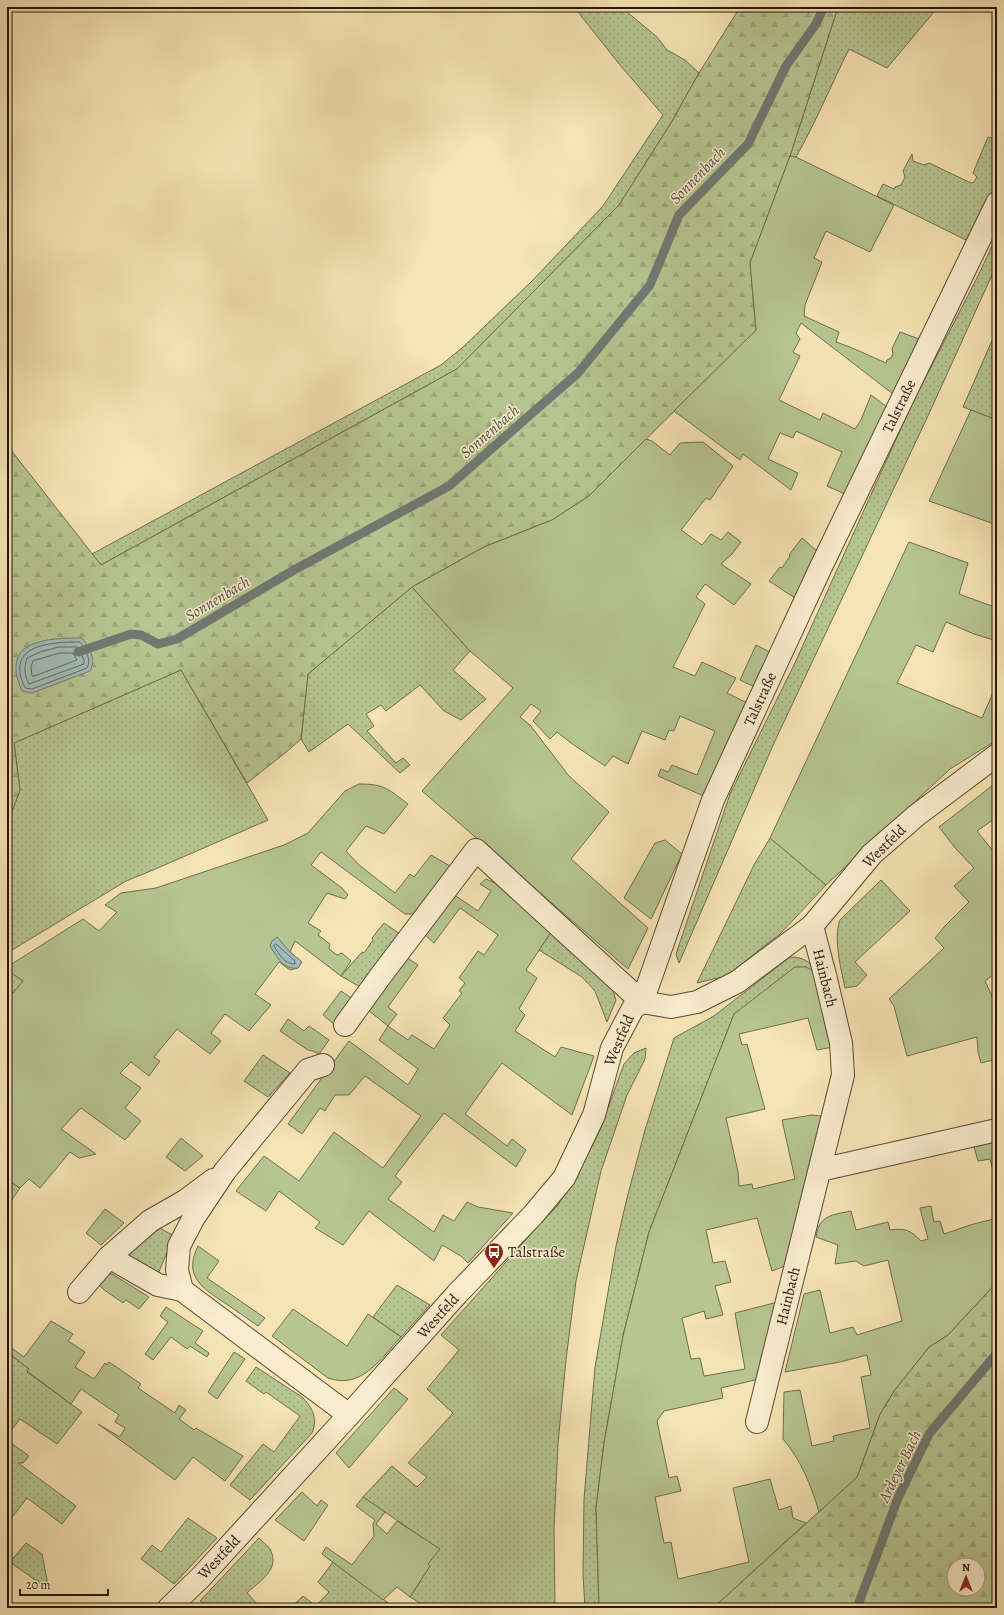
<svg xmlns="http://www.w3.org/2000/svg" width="1004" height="1615" font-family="Alegreya,serif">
<defs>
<pattern id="grass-dots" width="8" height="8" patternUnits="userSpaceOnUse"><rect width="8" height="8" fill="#b6c591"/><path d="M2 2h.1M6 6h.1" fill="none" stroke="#9ca87c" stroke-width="1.8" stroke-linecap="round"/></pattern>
<pattern id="forest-firs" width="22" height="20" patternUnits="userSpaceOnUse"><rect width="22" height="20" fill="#b6c591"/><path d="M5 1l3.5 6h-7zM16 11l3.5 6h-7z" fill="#9ca87c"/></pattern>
</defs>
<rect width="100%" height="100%" fill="#f6e4b4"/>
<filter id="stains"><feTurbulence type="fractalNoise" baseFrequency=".005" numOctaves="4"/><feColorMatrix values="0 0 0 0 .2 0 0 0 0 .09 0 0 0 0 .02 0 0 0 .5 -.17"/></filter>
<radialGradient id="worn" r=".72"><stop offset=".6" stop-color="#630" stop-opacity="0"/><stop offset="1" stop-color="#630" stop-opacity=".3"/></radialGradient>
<!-- grass -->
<g fill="url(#grass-dots)" stroke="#6e6d4e">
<polygon points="574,7 621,7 657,37 667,50 685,60 699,73 671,123 619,205 457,369 101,565 92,554 441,365 462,348 532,281 603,206 663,115 620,65"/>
<path d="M838,7H938L887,68L849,49C831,85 816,122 796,157L790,156Z"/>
<polygon points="988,137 995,139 994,142 997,144 997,184 970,242 877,196 883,184 894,189 895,187 901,185 905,177 903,171 912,154 913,161 924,165 929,163 971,183 974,182 977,177 973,173"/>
<polygon points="997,235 997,264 927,418 774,743 679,963 676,954 730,794 794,665 912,404 979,274"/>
<polygon points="997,329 997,420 963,407"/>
<polygon points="412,587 470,651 453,670 486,699 461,720 444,711 420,685 386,711 381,705 366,714 374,726 367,731 396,763 403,758 410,765 400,773 348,724 309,752 301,739 308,674"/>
<polygon points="181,670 268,820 153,870 126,881 7,953 7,825 20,790 14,743"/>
<polygon points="770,838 826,885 780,934 726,976 697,983 754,865"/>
<path d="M881,880L910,911L855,962L867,975L857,986L845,988C841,968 833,939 840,920Z"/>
<polygon points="384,923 400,934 360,987 341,976 362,952 364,953 373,940 372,938"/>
<polygon points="551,932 610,982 616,1000 607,1022 595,991 582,977 539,950"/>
<path d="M790,957C803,957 810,961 817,973L734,1014L649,1232L623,1336L604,1443L596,1508L599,1608H585L583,1574L584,1499L595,1367L616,1246L626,1202L645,1130L674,1038L714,1016Z"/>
<polygon points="7,970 24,981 13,993 7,994"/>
<polygon points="646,1048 645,1059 627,1095 601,1171 576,1281 566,1360 558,1443 554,1529 555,1608 417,1608 420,1603 410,1597 430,1566 427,1565 439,1549 363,1497 392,1466 417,1487 427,1477 408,1463 453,1413 427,1389 459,1350 441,1335 539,1225 558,1205 583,1163 600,1130 624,1064 634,1053"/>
<polygon points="263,1055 290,1073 268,1097 244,1081"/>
<polygon points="7,1180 20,1188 7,1207"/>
<polygon points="158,1227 174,1236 158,1274 128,1256"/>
<polygon points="397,1285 430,1305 401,1337 373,1317"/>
<polygon points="7,1352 29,1369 27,1372 82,1412 57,1444 20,1419 7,1436"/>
<path d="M256,1367L302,1397C313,1408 318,1419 312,1433L250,1500L230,1485L263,1444L274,1452L300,1416L266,1392L264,1394L246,1381Z"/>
<polygon points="7,1440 29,1456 23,1463 18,1463 76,1506 62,1524 27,1498 7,1524"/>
<polygon points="188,1518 217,1538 174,1584 141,1559 152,1545 161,1552"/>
<path d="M259,1538C262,1541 267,1545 270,1549C281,1570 259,1581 247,1593L261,1608H210L200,1601Z"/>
<polygon points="26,1543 42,1554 49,1590 10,1562"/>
<polygon points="333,1562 395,1608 290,1608 303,1596 316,1606 329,1592 318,1582"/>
</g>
<!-- forest -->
<g fill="url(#forest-firs)" stroke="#6e6d4e" fill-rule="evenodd">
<polygon points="740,7 838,7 790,156 750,263 756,330 589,496 552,520 484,547 412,587 308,674 301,739 285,753 247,783 181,670 14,743 20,790 7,825 7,445 101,565 457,369 619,205 671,123 699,73"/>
<path d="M997,1282V1596L994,1608H713L857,1477L880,1414L894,1391L929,1347L948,1335ZM954,1565H978V1589H954Z"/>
</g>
<!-- garden -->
<g fill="#b6c591" stroke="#6e6d4e">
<polygon points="790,156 796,157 894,205 870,252 826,231 814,258 822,262 805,305 804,316 839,332 836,342 850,347 886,363 887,360 891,358 893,354 892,349 900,332 919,339 893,394 801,323 796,333 800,339 793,352 800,356 779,400 820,420 823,413 855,429 861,420 871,395 887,407 845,494 827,486 842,452 796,431 793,438 780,433 768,459 798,473 791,490 743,454 740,460 674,411 756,330 750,263"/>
<polygon points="971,410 997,420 997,525 929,501"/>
<polygon points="646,439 652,441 670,455 680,443 703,442 733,466 710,500 706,498 681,530 702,545 711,534 721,540 728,532 741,542 732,554 721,564 751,584 734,605 705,584 696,597 705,604 673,667 695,676 702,662 736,678 727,693 747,703 706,797 658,776 661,769 668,772 672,765 697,775 715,731 680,716 674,731 669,730 665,740 642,731 628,764 613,756 605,766 571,743 557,732 550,739 533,721 541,711 531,704 520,717 530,725 569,776 609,812 571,859 648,928 628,969 422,791 513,688 470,651 412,587 484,547 552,520 589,496"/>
<polygon points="802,538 817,551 795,598 769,581 780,567 782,568 790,556 789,555"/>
<polygon points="909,542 968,563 959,594 997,608 997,641 974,634 946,622 933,652 916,645 897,683 982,718 995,688 997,689 997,740 950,769 826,885 770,838"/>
<polygon points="756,645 772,653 757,688 740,680"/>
<polygon points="997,782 997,817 977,831 997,856 997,972 985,981 993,998 997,996 997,1059 981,1063 978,1052 977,1037 907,1056 894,1006 889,999 944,948 935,938 945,926 969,902 954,886 974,868 956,849 939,827"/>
<path d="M359,784C385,784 388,789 408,804L384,834L366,826L346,851L359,865L395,893L410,874L414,877L431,855L450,866L413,914H405L321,852L311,865L342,888L348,895L345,899L327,893L308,923L321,931L318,935L330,944L329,949L337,955L342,953L351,961L341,976L295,941L290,952L302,962L298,968L290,970L279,962L255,994L271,1005L249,1031L225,1014L211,1033L221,1041L210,1054L177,1029L154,1057L160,1061L149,1076L131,1062L120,1073L141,1088L125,1108L141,1121L125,1140L81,1108L61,1129L96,1154L79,1158L70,1152L40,1188L29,1179L20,1188L7,1180V994L13,993L23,981L7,970V967L83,919L99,931L117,912L105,905L121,893L156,888L284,845L308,833L345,791Z"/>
<polygon points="665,840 682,854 651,919 624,898 655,843"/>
<polygon points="486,879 495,883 551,932 526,970 537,978 519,1009 525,1015 515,1031 555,1057 561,1047 594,1056 572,1115 502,1063 465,1114 507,1146 512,1139 526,1150 516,1167 444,1113 395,1176 402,1182 388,1199 434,1232 443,1215 454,1221 467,1202 478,1207 513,1213 468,1263 461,1256 442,1245 434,1261 369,1211 343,1245 315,1228 320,1222 279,1191 266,1211 236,1191 264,1156 299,1181 334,1132 383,1168 421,1116 365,1076 349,1095 335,1095 325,1111 320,1108 302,1134 288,1124 349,1041 408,1085 418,1069 379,1040 388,1026 368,1010 406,957 418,965 388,1007 397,1014 388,1026 408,1040 412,1035 434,1049 450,1025 443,1018 462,993 459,991 465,983 459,978 478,951 484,955 498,935 460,908 434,943 423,933 453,894 478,911 491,891 480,884"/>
<polygon points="795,967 806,967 817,973 833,1047 817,1050 808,1018 739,1034 742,1045 747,1044 765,1109 726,1118 738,1172 739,1186 752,1184 753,1189 795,1179 782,1120 812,1115 828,1117 790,1264 772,1271 757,1218 706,1230 713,1263 725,1261 731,1282 715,1286 723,1315 706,1319 704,1311 682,1318 691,1359 700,1358 704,1376 745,1369 735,1313 774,1303 778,1305 759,1379 721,1388 723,1398 664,1411 657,1421 669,1478 677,1476 681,1491 655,1497 664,1543 671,1542 678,1579 749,1562 733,1488 770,1479 779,1510 791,1506 793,1518 806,1523 713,1608 599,1608 596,1508 604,1443 623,1336 649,1232 734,1014"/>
<polygon points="341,991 353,999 334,1024 323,1015"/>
<polygon points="288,1019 304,1031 309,1026 329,1040 319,1054 313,1051 308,1050 280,1031"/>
<polygon points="997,1135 997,1185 990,1159 978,1161 973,1143"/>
<polygon points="181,1138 203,1156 185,1171 166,1157"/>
<path d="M931,1206L934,1222L940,1221L944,1234L970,1225L997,1218V1282L948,1335L929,1347L894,1391L880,1414L857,1477L819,1512C811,1485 801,1460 783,1439L784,1392L800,1390L812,1446L834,1441L833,1436L870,1428L861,1377L871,1375L867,1355L840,1362L785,1372L804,1294L820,1290L830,1333L853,1327L857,1335L902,1321L888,1260L864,1266L856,1261L835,1264L838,1245L816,1237C819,1215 832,1215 851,1211L856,1230L888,1222L890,1230C906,1228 910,1230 921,1241L928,1239L920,1208Z"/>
<polygon points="105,1209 124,1223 101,1245 86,1233"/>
<path d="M198,1246L219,1261L207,1278L265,1318L258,1326C247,1318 236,1311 225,1303C202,1288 183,1276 198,1246Z"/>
<polygon points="103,1274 112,1274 149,1297 139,1309 126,1300 123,1303 103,1289 96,1281"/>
<polygon points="166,1307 203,1331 195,1343 209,1353 207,1357 190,1346 187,1349 171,1337 153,1360 145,1354 168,1322 160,1316"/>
<path d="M293,1309L347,1346L368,1314L401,1337C381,1358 362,1390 328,1378L272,1336Z"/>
<polygon points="51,1321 73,1334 68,1341 85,1352 75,1367 94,1379 105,1363 107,1365 109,1362 141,1384 138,1388 175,1413 179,1405 186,1410 179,1419 194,1430 196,1428 243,1456 225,1481 193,1457 175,1480 98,1424 120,1437 125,1428 115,1422 119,1415 81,1389 71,1404 27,1371 29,1369 7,1352 7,1345 24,1357"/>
<polygon points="234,1352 245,1359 217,1399 208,1392"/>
<polygon points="394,1388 408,1399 349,1468 336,1453"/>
<polygon points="302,1492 317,1506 321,1500 328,1505 304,1541 275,1520"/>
<polygon points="363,1497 385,1512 376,1524 387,1534 397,1521 440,1549 428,1564 430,1566 410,1597 397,1587 383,1600 322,1554 326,1547 352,1565 374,1536 373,1524 375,1520 356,1506"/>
</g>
<!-- water -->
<g fill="#a1bcb7" stroke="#707972">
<path d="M72,638H82C90,648 96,660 90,671L32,693L22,691C2,646 35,639 72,638Z"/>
<path d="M277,937L290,952L302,962L298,968C283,970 277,957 270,946L272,941Z"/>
</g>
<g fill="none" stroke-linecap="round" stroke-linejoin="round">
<!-- shore -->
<g stroke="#646860" stroke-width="1">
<path d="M72,642H80C85,648 92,660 87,668L32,689L25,688C6,648 42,643 72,642Z"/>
<path d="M59,647H78L84,660V664L29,684C24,675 24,667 27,658L40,652Z"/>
<polygon points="60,653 73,653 77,660 34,676 32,676 31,667 33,661"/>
<path d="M276,944L295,961V964C284,964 280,955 274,946Z"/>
</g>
<!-- stream -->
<g stroke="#707972" stroke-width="9">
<polyline points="78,652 131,634 141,635 158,644 177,639 294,570 449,486 578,373 650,285 679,215 748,144 786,66 816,24 824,7"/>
<polyline points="857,1608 898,1498 929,1434 997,1353"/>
</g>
<!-- minor casing -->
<g stroke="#5a4934" stroke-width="24">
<g id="minor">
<polyline points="345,1025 382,974 476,850 642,1002 713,800 820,569 997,203"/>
<polyline points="323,1065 308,1070 225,1171 193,1219 179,1246 177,1270 182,1290 349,1415"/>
<polyline points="820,1170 997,1130"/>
<polyline points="109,1257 158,1285 182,1290"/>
<polyline points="79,1292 109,1257 150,1221 185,1201 213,1180"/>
<polyline points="757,1422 843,1075 841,1043 825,975 812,926"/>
<polyline points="169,1608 201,1577 349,1415 457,1294 533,1215 564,1178 594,1115 612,1048 633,1008 642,1002 671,1007 697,1002 737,982 812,926 872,854 917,815 997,755"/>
</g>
</g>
<!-- minor -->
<use href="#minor" stroke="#f9edce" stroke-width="22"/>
</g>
<!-- icons -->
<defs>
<g id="bus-pin" transform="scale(1)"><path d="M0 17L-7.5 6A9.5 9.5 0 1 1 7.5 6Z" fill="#8f2418" stroke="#f9edce"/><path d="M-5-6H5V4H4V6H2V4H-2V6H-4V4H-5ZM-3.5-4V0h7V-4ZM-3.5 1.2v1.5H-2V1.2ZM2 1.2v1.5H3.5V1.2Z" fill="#fff"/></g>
</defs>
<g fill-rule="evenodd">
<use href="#bus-pin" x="494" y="1252"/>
</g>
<g text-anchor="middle" stroke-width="3" stroke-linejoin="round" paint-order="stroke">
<!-- street labels -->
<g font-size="15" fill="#26150a" stroke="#f9edce">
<text transform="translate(899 406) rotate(-64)" y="5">Talstraße</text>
<text transform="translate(760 699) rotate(-65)" y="5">Talstraße</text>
<text transform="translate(884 846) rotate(-44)" y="5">Westfeld</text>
<text transform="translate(825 978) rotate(76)" y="5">Hainbach</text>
<text transform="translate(619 1040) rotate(-67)" y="5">Westfeld</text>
<text transform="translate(788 1296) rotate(-76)" y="5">Hainbach</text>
<text transform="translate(438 1316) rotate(-48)" y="5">Westfeld</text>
<text transform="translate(219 1557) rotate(-47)" y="5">Westfeld</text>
</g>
<!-- poi labels -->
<g font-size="15" fill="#26150a" stroke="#f9edce" text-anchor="start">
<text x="508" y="1257">Talstraße</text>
</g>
<!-- water labels -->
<g font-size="16" font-style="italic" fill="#514f47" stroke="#f9edce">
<text transform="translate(697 175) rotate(-46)" y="6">Sonnenbach</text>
<text transform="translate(489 431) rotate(-41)" y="6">Sonnenbach</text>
<text transform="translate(217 598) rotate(-31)" y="6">Sonnenbach</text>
<text transform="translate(899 1466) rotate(-64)" y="6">Ardeyer Bach</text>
</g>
</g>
<!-- margin -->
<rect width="1004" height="1615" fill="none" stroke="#f6e4b4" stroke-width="24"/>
<rect x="8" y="8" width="988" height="1599" fill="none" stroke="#26150a" stroke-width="2"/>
<rect x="12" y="12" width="980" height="1591" fill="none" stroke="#26150a"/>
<!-- north arrow -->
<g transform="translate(966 1577)"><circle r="19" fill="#f9edce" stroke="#a59780"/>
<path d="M0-3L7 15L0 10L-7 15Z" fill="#8f2418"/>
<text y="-6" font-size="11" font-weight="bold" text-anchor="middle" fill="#26150a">N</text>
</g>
<!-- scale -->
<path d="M20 1589v6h88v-6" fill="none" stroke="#26150a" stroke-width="2"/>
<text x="26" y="1589" font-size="12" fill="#26150a" stroke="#f9edce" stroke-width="3" paint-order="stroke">20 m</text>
<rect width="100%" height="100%" filter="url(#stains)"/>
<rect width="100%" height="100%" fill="url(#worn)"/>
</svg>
